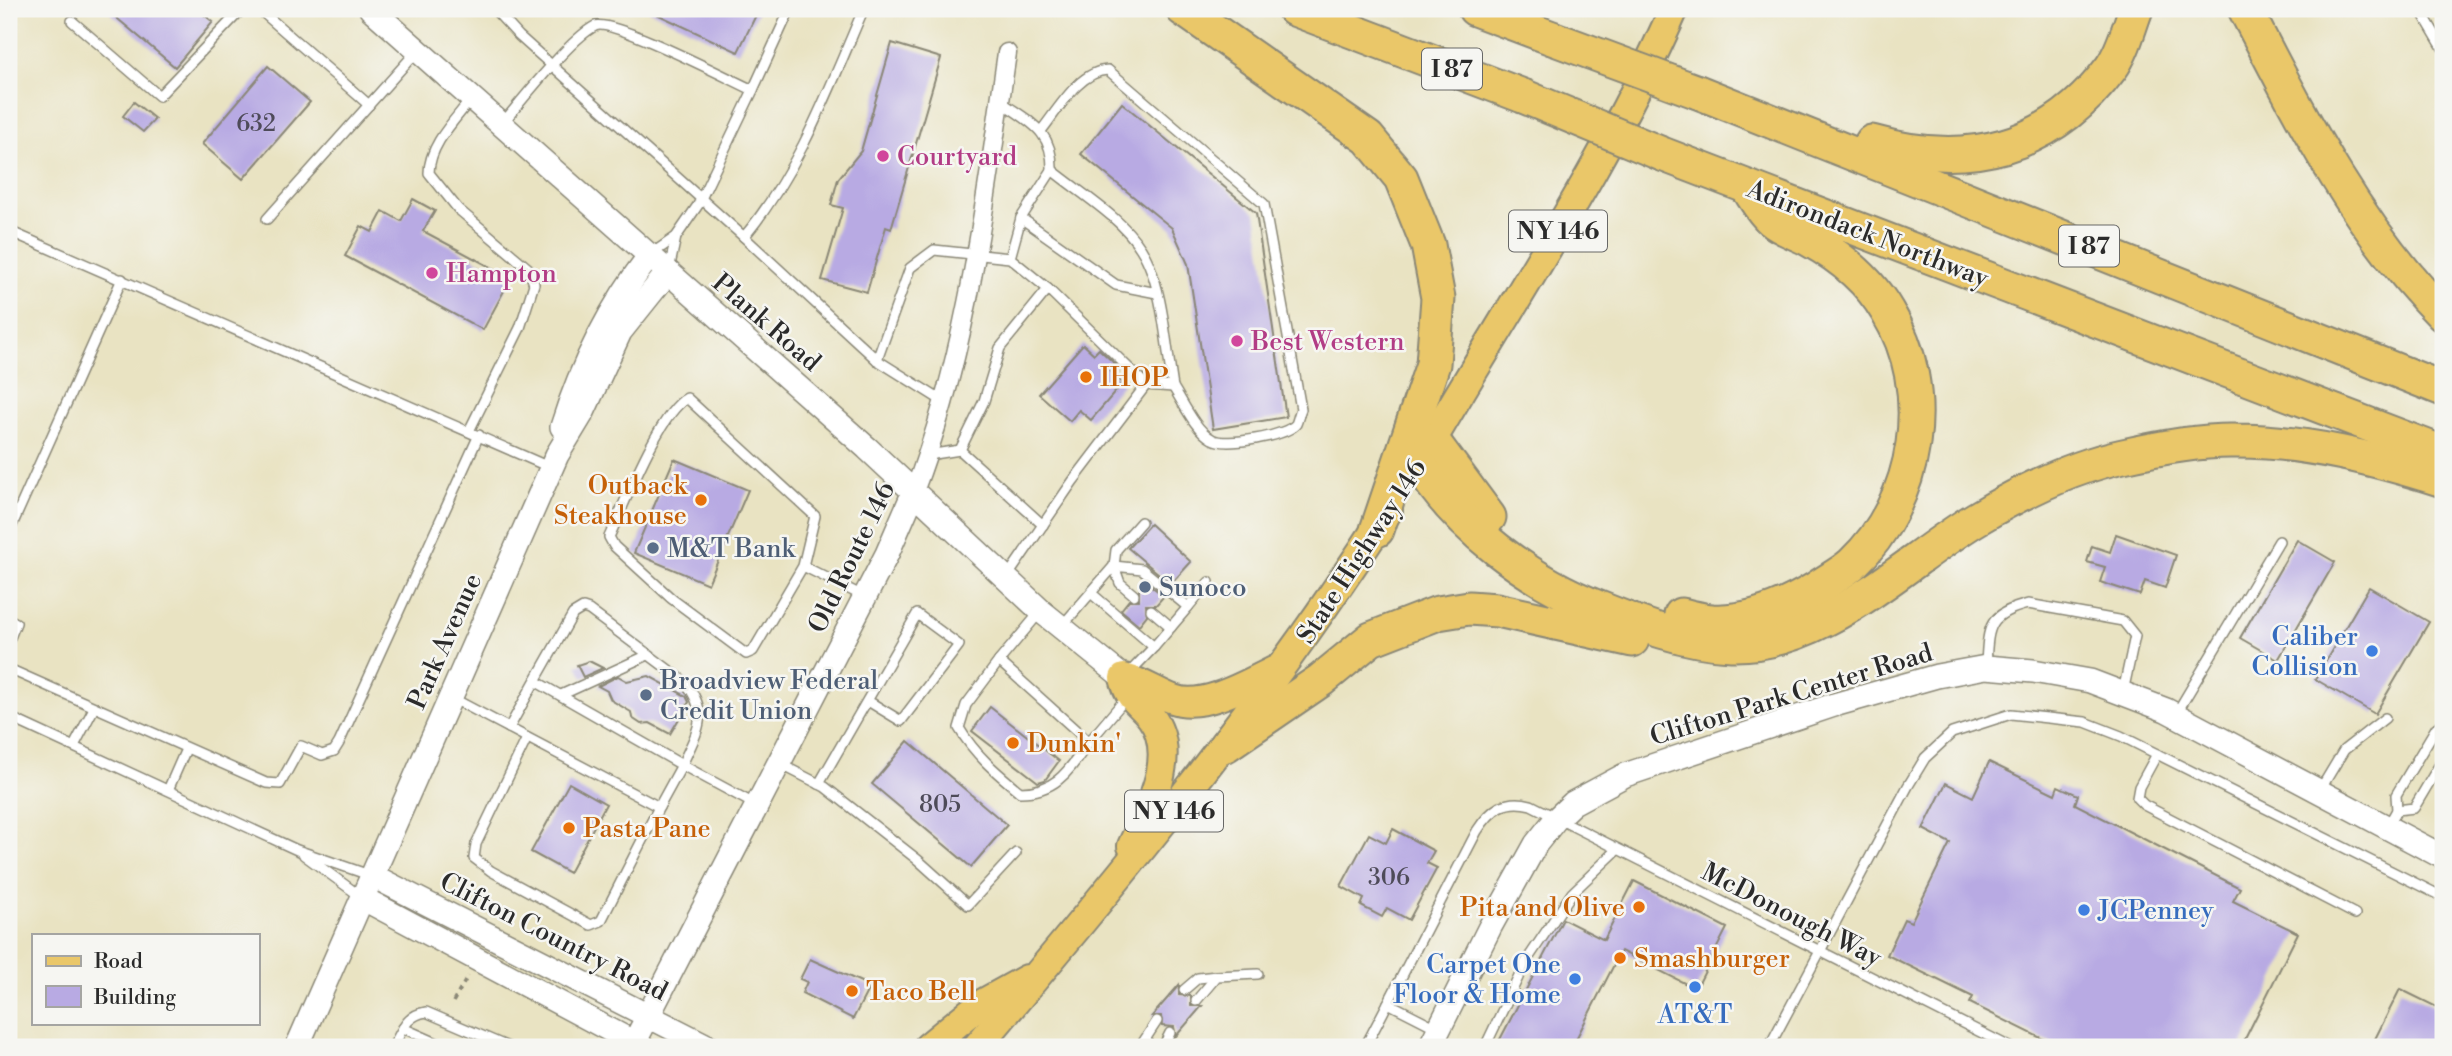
<svg xmlns="http://www.w3.org/2000/svg" width="2452" height="1056" font-family="'Libre Bodoni',serif">
<rect width="100%" height="100%" fill="#f6f6f2"/>
<filter id="ink" filterUnits="userSpaceOnUse"><feTurbulence type="fractalNoise" baseFrequency=".0143" numOctaves="2"/><feDisplacementMap in="SourceGraphic" scale="14" xChannelSelector="R" yChannelSelector="G"/><feConvolveMatrix kernelMatrix="1 2 1 2 8 2 1 2 1" color-interpolation-filters="sRGB"/></filter>
<filter id="wash" filterUnits="userSpaceOnUse"><feTurbulence type="fractalNoise" baseFrequency=".00686" numOctaves="4" result="noise"/><feDisplacementMap in="SourceGraphic" scale="28" xChannelSelector="R" yChannelSelector="G"/><feGaussianBlur stdDeviation="1.57" result="paint"/><feColorMatrix in="noise" values="0 0 0 0 0 0 0 0 0 0 0 0 0 0 0 0 0 1.4 0 .05"/><feComposite in="paint" operator="in"/></filter>
<g filter="url(#wash)">
<rect width="100%" height="100%" fill="#e9e3c2"/>
<g id="blocks">
<!-- building -->
<g fill="#b8aae3">
<polygon points="106,9 197,9 213,22 175,67"/>
<polygon points="646,9 759,9 738,52"/>
<polygon points="892,43 941,58 891,229 886,227 867,292 822,280 843,208 831,205 838,179 861,151"/>
<polygon points="268,66 310,102 243,179 202,144"/>
<polygon points="134,102 155,119 143,132 123,116"/>
<polygon points="1122,103 1256,213 1286,417 1213,429 1188,264 1172,228 1081,154"/>
<polygon points="413,199 435,211 423,231 511,278 483,330 345,256 361,226 372,232 383,211 401,221"/>
<polygon points="1083,344 1094,354 1099,349 1116,365 1110,371 1123,383 1091,420 1079,410 1070,421 1039,394"/>
<polygon points="674,459 748,490 708,584 634,553"/>
<polygon points="1150,524 1191,562 1171,584 1128,548"/>
<polygon points="2116,534 2176,555 2165,588 2145,581 2140,595 2100,582 2105,567 2087,562 2092,546 2110,552"/>
<polygon points="2297,540 2335,562 2278,660 2240,638"/>
<polygon points="1146,582 1164,596 1156,605 1146,605 1147,615 1139,625 1121,610 1129,600 1139,600 1139,590"/>
<polygon points="2369,587 2429,622 2375,714 2315,679"/>
<polygon points="589,661 603,668 583,677 577,665"/>
<polygon points="618,676 627,681 649,676 686,696 689,702 670,734 650,723 641,724 632,718 631,712 611,700 607,691 598,686"/>
<polygon points="990,707 1059,761 1045,780 1038,782 972,731"/>
<polygon points="908,741 1007,825 971,867 872,784"/>
<polygon points="1989,762 2055,794 2058,786 2078,795 2075,804 2240,888 2233,901 2298,933 2241,1047 2076,1047 2065,1042 2059,1047 1970,1003 1973,997 1887,955 1904,919 1911,922 1950,843 1923,829 1946,783 1973,797"/>
<polygon points="569,783 606,804 569,873 531,852"/>
<polygon points="1393,829 1434,851 1427,863 1437,868 1409,920 1387,908 1382,917 1361,906 1364,899 1341,886 1369,834 1386,843"/>
<polygon points="1634,881 1727,928 1696,989 1621,951 1572,1047 1496,1047 1563,919 1604,940"/>
<polygon points="810,959 870,986 853,1019 802,993 807,982 800,979"/>
<polygon points="1179,985 1179,995 1191,996 1191,1006 1202,1006 1176,1036 1174,1027 1162,1026 1161,1016 1152,1016"/>
<polygon points="2400,989 2443,1010 2443,1047 2371,1047"/>
</g>
</g>
</g>
<g filter="url(#ink)">
<use href="#blocks" fill-opacity="0" stroke="#8a8776" stroke-width="2"/>
<g fill="none" stroke-linecap="round" stroke-linejoin="round">
<!-- service casing -->
<g stroke="#8a8776" stroke-width="12">
<g id="service">
<polyline points="259,9 369,105"/>
<path d="M494,9L519,36L744,237C798,172 828,92 861,15L860,9"/>
<polyline points="2420,9 2443,48"/>
<polyline points="72,21 159,96 242,9"/>
<polyline points="753,90 790,9"/>
<path d="M1000,101C1029,122 1053,130 1052,170"/>
<path d="M502,124C522,100 570,39 595,26C612,18 729,79 753,90L698,205L676,237L650,255"/>
<path d="M1041,131C1058,110 1079,71 1108,70L1264,204L1301,409C1299,413 1298,420 1296,424C1287,436 1225,447 1212,439C1195,430 1183,402 1173,387"/>
<polyline points="1021,218 1116,285 1157,293"/>
<polyline points="267,219 417,51"/>
<polyline points="9,231 549,467"/>
<polyline points="744,237 877,360 944,402"/>
<path d="M1010,258L1021,218L1052,170C1080,193 1121,217 1141,249C1163,283 1166,347 1173,387L1146,385"/>
<polyline points="669,270 676,237"/>
<polyline points="877,360 910,268 934,250 1010,258 1048,289 1146,385 1073,481 1007,577"/>
<path d="M469,431L520,328L534,284L529,269L458,209L429,173C429,145 455,120 471,99"/>
<polyline points="960,450 1043,525"/>
<polyline points="928,455 960,450 984,401 1000,348 1048,289"/>
<polyline points="9,532 122,279"/>
<path d="M803,566L753,651L746,654L672,599L614,546L609,537C624,505 659,413 687,398L815,516L803,566L863,596"/>
<polyline points="1091,593 1154,647 1128,674"/>
<polyline points="1134,595 1120,583 1114,566 1142,569 1188,607 1154,647"/>
<polyline points="1188,607 1209,582"/>
<polyline points="1151,610 1171,627"/>
<polyline points="1040,612 999,661 1089,742 1127,697"/>
<polyline points="9,619 16,623 9,640"/>
<polyline points="1062,626 1114,566 1116,550 1141,522"/>
<path d="M999,661L966,705L959,728C975,755 997,773 1020,792C1057,792 1069,770 1089,742"/>
<path d="M1986,665C1988,628 1987,614 2028,604L2123,621L2135,636L2123,692"/>
<polyline points="9,669 266,783 280,784 301,746 322,755 334,751 339,743 479,435"/>
<polyline points="561,695 648,655"/>
<polyline points="452,698 659,807 682,765 756,805"/>
<polyline points="2176,714 2279,541"/>
<polyline points="9,717 297,850 372,876"/>
<path d="M509,728L535,681L682,765C697,731 711,715 685,682L589,610L583,608L573,614L535,681"/>
<polyline points="527,738 476,844 474,858 491,871 591,925 601,921 659,807"/>
<polyline points="74,746 94,708"/>
<polyline points="2157,754 2139,787 2137,798 2144,805 2355,914"/>
<polyline points="780,764 825,787 918,860 968,905 1016,853"/>
<polyline points="819,784 917,614 959,645 901,721 868,701"/>
<polyline points="168,790 186,749"/>
<polyline points="2320,790 2344,750 2385,718"/>
<polyline points="2397,810 2414,808 2443,759"/>
<polyline points="2388,826 2397,810 2396,795 2436,728 2443,723"/>
<polyline points="304,855 360,896"/>
<polyline points="1184,990 1198,978 1217,976"/>
<polyline points="1196,1001 1217,976 1258,974"/>
<polyline points="403,1028 446,1047"/>
<path d="M1437,1028L1388,1003L1477,831C1491,809 1505,798 1531,805L2010,1047"/>
<path d="M393,1047C402,1031 406,1015 426,1012L508,1047"/>
<polyline points="1140,1047 1157,1021"/>
<polyline points="1163,1047 1170,1033"/>
<polyline points="1365,1047 1388,1003"/>
<polyline points="1485,1047 1525,963 1572,893 1617,850"/>
<polyline points="1769,1047 1908,786 1925,758 1952,733 2011,714 2085,722 2121,736 2443,897"/>
</g>
</g>
<!-- minor casing -->
<g stroke="#8a8776" stroke-width="21">
<path id="minor" d="M913,494C968,352 985,202 1007,53"/>
</g>
<!-- tertiary casing -->
<g stroke="#8a8776" stroke-width="26">
<g id="tertiary">
<polyline points="371,9 867,448 1041,611 1124,678"/>
<path d="M562,427C581,366 611,306 650,255"/>
<polyline points="373,876 709,1047"/>
<polyline points="364,899 642,1047"/>
<polyline points="297,1047 557,455 583,412 620,332 668,272"/>
<polyline points="632,1047 887,554 913,494"/>
<polyline points="1430,1047 1490,927 1536,844 1556,819 1573,803 1625,775 1834,705 1937,676 1986,667 2033,671 2090,681 2166,710 2443,857"/>
</g>
</g>
<!-- primary casing -->
<g stroke="#8a8776" stroke-width="32">
<g id="primary">
<path d="M1421,459C1507,310 1605,167 1674,9"/>
<path d="M1132,846C1148,810 1180,756 1151,717C1139,701 1130,701 1124,678C1144,683 1155,692 1173,699C1205,711 1252,681 1280,668"/>
<polyline points="928,1047 978,1006 1027,979"/>
<path d="M977,1047C1123,874 1266,702 1388,511"/>
</g>
</g>
<!-- motorway casing -->
<g stroke="#8a8776" stroke-width="37">
<g id="motorway">
<polyline points="1183,9 1368,138 1401,178 1428,245 1438,298 1433,364 1377,530"/>
<polyline points="1294,9 1523,96"/>
<polyline points="1475,9 1552,38"/>
<path d="M2245,9C2301,117 2356,227 2443,315"/>
<polyline points="1698,92 2443,389"/>
<path d="M1872,142C1967,169 2050,150 2111,68C2123,52 2129,27 2136,9"/>
<polyline points="1662,154 2443,453"/>
<polyline points="1432,440 1489,517"/>
<path d="M1419,464C1459,528 1529,581 1599,608C1641,625 1684,642 1731,644C1822,647 1903,563 1976,519C2021,492 2071,467 2123,456C2158,448 2200,440 2236,441C2306,441 2377,459 2443,480"/>
<path d="M1681,615C1691,617 1702,620 1712,621C1749,623 1786,607 1817,588C1828,580 1842,573 1852,564C1919,501 1936,390 1887,311C1869,280 1841,257 1810,240C1798,233 1782,229 1772,220C1762,212 1754,197 1747,187"/>
<polyline points="1226,745 1321,680 1371,639 1438,613 1469,608 1497,610 1632,640"/>
</g>
</g>
<!-- path -->
<polyline stroke="#8a8776" stroke-width="3.5" stroke-dasharray="5 5" stroke-linecap="butt" points="453,1002 468,976"/>
<!-- service -->
<use href="#service" stroke="#fff" stroke-width="9"/>
<!-- minor -->
<use href="#minor" stroke="#fff" stroke-width="18"/>
<!-- tertiary -->
<use href="#tertiary" stroke="#fff" stroke-width="23"/>
<!-- primary -->
<use href="#primary" stroke="#eac769" stroke-width="28"/>
<!-- motorway -->
<use href="#motorway" stroke="#eac769" stroke-width="33"/>
<!-- motorway-bridge casing -->
<g stroke="#8a8776" stroke-width="37" stroke-linecap="butt">
<g id="motorway-bridge">
<polyline points="1552,38 1698,92"/>
<polyline points="1523,96 1662,154"/>
</g>
</g>
<!-- motorway-bridge -->
<use href="#motorway-bridge" stroke="#eac769" stroke-width="33"/>
</g>
</g>
<!-- markers -->
<g fill="#d1479c" stroke="#f6f6f2" stroke-width="2.5">
<circle cx="883" cy="156" r="7"/>
<circle cx="432" cy="273" r="7"/>
<circle cx="1237" cy="341" r="7"/>
</g>
<g fill="#e8710a" stroke="#f6f6f2" stroke-width="2.5">
<circle cx="1086" cy="377" r="7"/>
<circle cx="701" cy="500" r="7"/>
<circle cx="1013" cy="743" r="7"/>
<circle cx="569" cy="828" r="7"/>
<circle cx="1639" cy="907" r="7"/>
<circle cx="1620" cy="958" r="7"/>
<circle cx="852" cy="991" r="7"/>
</g>
<g fill="#5c6f8a" stroke="#f6f6f2" stroke-width="2.5">
<circle cx="653" cy="548" r="7"/>
<circle cx="1145" cy="587" r="7"/>
<circle cx="646" cy="695" r="7"/>
</g>
<g fill="#3f7fe0" stroke="#f6f6f2" stroke-width="2.5">
<circle cx="2372" cy="651" r="7"/>
<circle cx="2084" cy="910" r="7"/>
<circle cx="1575" cy="979" r="7"/>
<circle cx="1695" cy="987" r="7"/>
</g>
<g text-anchor="middle" stroke-width="5" stroke-linejoin="round" paint-order="stroke">
<!-- number labels -->
<g font-size="23" fill="#4e4b59">
<text x="256" y="131">632</text>
<text x="940" y="812">805</text>
<text x="1389" y="885">306</text>
</g>
<!-- shield labels -->
<g fill="#f6f6f2" stroke="#686867" stroke-width="2">
<rect x="1422" y="48.5" width="60" height="41" rx="5"/>
<rect x="1509" y="210.5" width="98" height="41" rx="5"/>
<rect x="2059" y="225.5" width="60" height="41" rx="5"/>
<rect x="1125" y="790.5" width="98" height="41" rx="5"/>
</g>
<g font-size="24" font-weight="bold" fill="#2b2b2b">
<text x="1452" y="77">I 87</text>
<text x="1558" y="239">NY 146</text>
<text x="2089" y="254">I 87</text>
<text x="1174" y="819">NY 146</text>
</g>
<!-- hotel labels -->
<g font-size="26" fill="#b23c85" stroke="#f6f6f2" text-anchor="start">
<text x="897" y="165">Courtyard</text>
<text x="446" y="282">Hampton</text>
<text x="1251" y="350">Best Western</text>
</g>
<!-- street labels -->
<g font-size="26" fill="#2b2b2b" stroke="#f6f6f2">
<text transform="translate(1868 233) rotate(21)" y="9">Adirondack Northway</text>
<text transform="translate(767 322) rotate(41)" y="9">Plank Road</text>
<text transform="translate(1361 551) rotate(-57)" y="9">State Highway 146</text>
<text transform="translate(851 557) rotate(-64)" y="9">Old Route 146</text>
<text transform="translate(444 641) rotate(-66)" y="9">Park Avenue</text>
<text transform="translate(1791 694) rotate(-17)" y="9">Clifton Park Center Road</text>
<text transform="translate(1792 914) rotate(27)" y="9">McDonough Way</text>
<text transform="translate(554 936) rotate(27)" y="9">Clifton Country Road</text>
</g>
<!-- food labels -->
<g font-size="26" fill="#c56008" stroke="#f6f6f2" text-anchor="start">
<text x="1100" y="386">IHOP</text>
<text x="687" y="494" text-anchor="end">Outback<tspan x="687" dy="30">Steakhouse</tspan></text>
<text x="1027" y="752">Dunkin'</text>
<text x="583" y="837">Pasta Pane</text>
<text x="1625" y="916" text-anchor="end">Pita and Olive</text>
<text x="1634" y="967">Smashburger</text>
<text x="866" y="1000">Taco Bell</text>
</g>
<!-- service labels -->
<g font-size="26" fill="#4e5e75" stroke="#f6f6f2" text-anchor="start">
<text x="667" y="557">M&amp;T Bank</text>
<text x="1159" y="596">Sunoco</text>
<text x="660" y="689">Broadview Federal<tspan x="660" dy="30">Credit Union</tspan></text>
</g>
<!-- shop labels -->
<g font-size="26" fill="#366cbe" stroke="#f6f6f2" text-anchor="end">
<text x="2358" y="645">Caliber<tspan x="2358" dy="30">Collision</tspan></text>
<text x="2098" y="919" text-anchor="start">JCPenney</text>
<text x="1561" y="973">Carpet One<tspan x="1561" dy="30">Floor &amp; Home</tspan></text>
<text x="1695" y="1023" text-anchor="middle">AT&amp;T</text>
</g>
</g>
<!-- margin -->
<rect width="2452" height="1056" fill="none" stroke="#f6f6f2" stroke-width="35"/>
<!-- legend -->
<rect x="32" y="934" width="228" height="91" fill="#f6f6f2" stroke="#a5a5a2" stroke-width="2"/>
<rect x="46" y="956" width="35" height="10" fill="#eac769" stroke="#a5a5a2" stroke-width="2"/>
<text x="94" y="968" font-size="21" fill="#2b2b2b">Road</text>
<rect x="46" y="986" width="35" height="21" fill="#b8aae3" stroke="#a5a5a2" stroke-width="2"/>
<text x="94" y="1004" font-size="21" fill="#2b2b2b">Building</text>
</svg>
